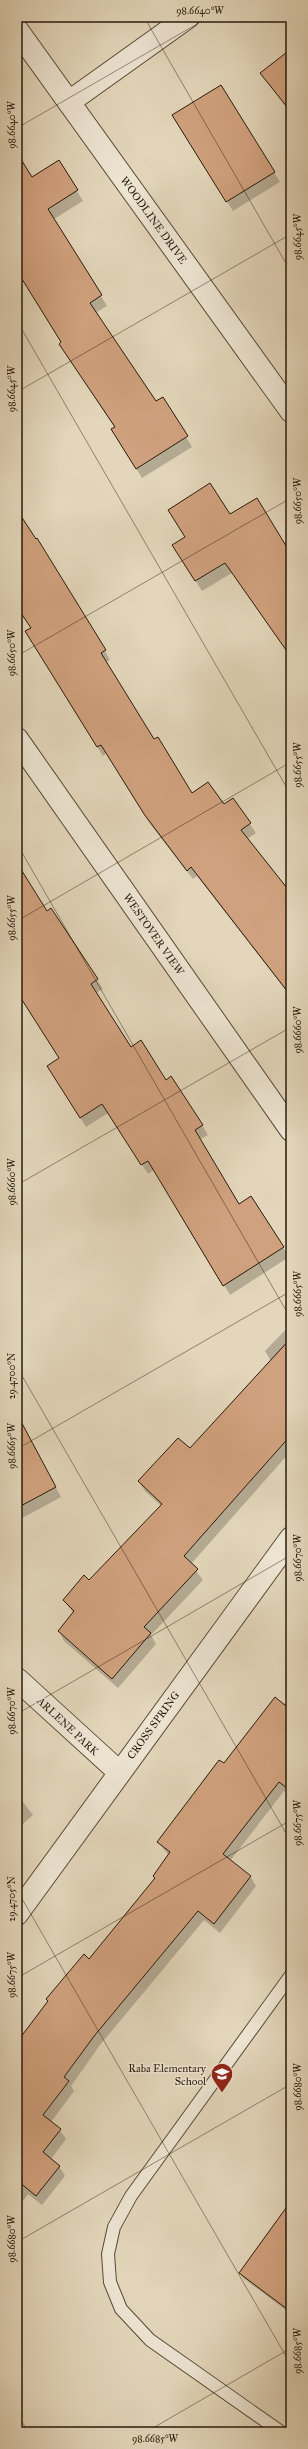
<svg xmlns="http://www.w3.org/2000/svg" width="308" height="2449" font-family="'IM FELL Great Primer',serif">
<rect width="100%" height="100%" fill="#e3d6ba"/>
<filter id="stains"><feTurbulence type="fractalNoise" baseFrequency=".005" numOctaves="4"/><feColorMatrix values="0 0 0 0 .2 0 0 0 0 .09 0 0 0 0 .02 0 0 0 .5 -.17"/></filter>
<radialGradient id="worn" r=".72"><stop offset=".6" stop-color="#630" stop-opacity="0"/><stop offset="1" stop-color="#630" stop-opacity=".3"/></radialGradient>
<!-- shadow -->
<g fill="#0003">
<polygon points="291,50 291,114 262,73"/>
<polygon points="179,126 274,172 280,182 233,211"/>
<polygon points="17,155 32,178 59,162 77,191 83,201 54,219 107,306 95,313 155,403 163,398 192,447 142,478 118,439 115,428 66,354 60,344 62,342 17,270"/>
<polygon points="17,512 105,651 110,660 105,663 154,740 192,795 224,806 233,800 256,833 247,839 291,894 291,997 197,876 193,879 150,824 107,753 103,756 65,696 32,629 17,606"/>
<polygon points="230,516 291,556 291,657 232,573 202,591 180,556"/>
<polygon points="17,865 47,912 51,910 97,980 103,989 96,993 130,1048 165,1081 202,1125 208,1135 199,1140 239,1205 251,1198 289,1257 230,1295 154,1170 148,1174 108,1113 86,1127 54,1076 60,1059 17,992"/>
<polygon points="291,1324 291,1451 191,1564 203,1580 151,1635 156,1644 118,1688 64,1641 59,1631 73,1613 64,1600 89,1581 161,1506 145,1491 139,1482 190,1450 271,1361 265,1351"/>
<polygon points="17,1409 25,1435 32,1444 61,1497 17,1521"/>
<polygon points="291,1697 291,1796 284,1791 230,1861 250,1876 256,1886 220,1933 204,1920 100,2045 71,2086 74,2091 51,2122 60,2130 66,2139 51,2159 59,2166 65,2176 42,2205 28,2194 17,2209 17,2044 156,1879 154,1876 169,1856 158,1842 224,1764"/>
<polygon points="17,1794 33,1815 17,1829"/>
<polygon points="291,2202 291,2314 243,2278 240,2273"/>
</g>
<!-- building -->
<g fill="#d0a17e" stroke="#271b0b">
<polygon points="291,49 291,112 260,73"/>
<polygon points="221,85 275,172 226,202 172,115"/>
<polygon points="17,153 32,177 59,160 78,190 48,209 102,295 90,303 156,401 163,397 188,436 136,469 111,429 115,427 59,344 61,342 17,271"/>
<polygon points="210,483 230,514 257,498 291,554 291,657 225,563 195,581 172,545 185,537 168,510"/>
<polygon points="17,510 36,539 37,538 106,650 101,653 154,739 158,737 192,793 208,782 224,804 233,798 251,823 241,830 291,893 291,996 191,867 187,871 144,814 101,745 97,747 25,631 31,628 17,607"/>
<polygon points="17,863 47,911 51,908 98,979 91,984 131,1047 141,1040 166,1080 171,1076 203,1125 195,1130 239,1204 251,1196 284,1247 223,1286 148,1161 141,1165 102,1104 80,1118 47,1066 59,1058 17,992"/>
<polygon points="291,1338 291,1435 184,1556 198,1569 144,1627 151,1633 112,1679 58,1631 74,1611 63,1600 84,1575 89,1580 162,1504 138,1481 178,1438 190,1448"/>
<polygon points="17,1414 56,1487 17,1508"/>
<polygon points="275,1697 291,1710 291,1791 279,1782 223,1854 251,1876 214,1924 198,1911 95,2035 64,2077 69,2081 43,2115 61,2129 43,2152 60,2166 36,2196 19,2182 17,2185 17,2042 48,2001 46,1999 84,1954 89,1959 155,1878 153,1876 170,1852 157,1842 219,1760 224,1763"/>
<polygon points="291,2201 291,2312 239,2273"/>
</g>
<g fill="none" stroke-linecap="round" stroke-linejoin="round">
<!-- lane casing -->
<g stroke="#564a37" stroke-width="14">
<polyline id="lane" points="281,2432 150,2340 121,2309 110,2282 108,2254 114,2227 131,2196 291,1975"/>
</g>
<!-- street casing -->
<g stroke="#564a37" stroke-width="24">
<g id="street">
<polyline points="17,30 291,411"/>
<polyline points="69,102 188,17"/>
<polyline points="17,739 291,1130"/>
<polyline points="17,1679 119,1772"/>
<polyline points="17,1914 291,1538"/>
</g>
</g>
<!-- lane -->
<use href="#lane" stroke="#ede4d2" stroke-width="12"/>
<!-- street -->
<use href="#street" stroke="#ede4d2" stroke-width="22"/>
</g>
<!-- ticks -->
<path fill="none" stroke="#271b0b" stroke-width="1" stroke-opacity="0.45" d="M144,17L291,272M17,128L209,17M17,321L291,795M17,392L291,234M17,656L291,498M17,844L291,1319M17,921L291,762M17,1185L291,1027M17,1367L291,1842M17,1449L291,1291M17,1714L291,1555M17,1890L291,2365M17,1978L291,1820M17,2242L291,2084M17,2413L28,2432M146,2432L291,2348"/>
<!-- icons -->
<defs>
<g id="school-pin" transform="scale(1.15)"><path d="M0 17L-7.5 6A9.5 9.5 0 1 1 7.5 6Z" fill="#8f2418" stroke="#ede4d2"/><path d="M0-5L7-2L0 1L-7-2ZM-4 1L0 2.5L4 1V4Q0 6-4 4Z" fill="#fff"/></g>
</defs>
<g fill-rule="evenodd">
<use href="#school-pin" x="222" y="2074"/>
</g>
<g text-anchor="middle" stroke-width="3" stroke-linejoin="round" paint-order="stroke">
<!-- street labels -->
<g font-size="11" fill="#271b0b" stroke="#ede4d2">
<text transform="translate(154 220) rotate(54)" y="4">WOODLINE DRIVE</text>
<text transform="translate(154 934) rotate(55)" y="4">WESTOVER VIEW</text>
<text transform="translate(153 1725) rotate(-54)" y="4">CROSS SPRING</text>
<text transform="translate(68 1726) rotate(43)" y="4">ARLENE PARK</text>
</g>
<!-- poi labels -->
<g font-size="11" fill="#271b0b" stroke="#ede4d2" text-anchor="end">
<text x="206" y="2072">Raba Elementary<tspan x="206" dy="13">School</tspan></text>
</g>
</g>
<!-- margin -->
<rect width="308" height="2449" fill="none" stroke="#e3d6ba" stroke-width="44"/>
<rect x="22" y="22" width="264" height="2405" fill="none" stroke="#271b0b" stroke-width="1.5"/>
<g font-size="10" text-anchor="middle" fill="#271b0b">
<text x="200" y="14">98.6640°W</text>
<text transform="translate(11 125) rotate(-90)" y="4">98.6640°W</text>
<text transform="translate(297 237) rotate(-90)" y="4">98.6645°W</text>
<text transform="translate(11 389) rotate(-90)" y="4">98.6645°W</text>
<text transform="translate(297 501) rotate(-90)" y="4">98.6650°W</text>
<text transform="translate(11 653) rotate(-90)" y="4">98.6650°W</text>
<text transform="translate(297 765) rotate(-90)" y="4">98.6655°W</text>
<text transform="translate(11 918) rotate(-90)" y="4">98.6655°W</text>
<text transform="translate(297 1030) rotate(-90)" y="4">98.6660°W</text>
<text transform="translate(11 1182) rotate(-90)" y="4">98.6660°W</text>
<text transform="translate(297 1294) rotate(-90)" y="4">98.6665°W</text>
<text transform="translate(11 1376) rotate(-90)" y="4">29.4700°N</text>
<text transform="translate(11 1446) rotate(-90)" y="4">98.6665°W</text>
<text transform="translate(297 1558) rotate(-90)" y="4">98.6670°W</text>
<text transform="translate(11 1711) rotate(-90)" y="4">98.6670°W</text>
<text transform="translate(297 1823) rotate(-90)" y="4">98.6675°W</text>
<text transform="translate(11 1899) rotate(-90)" y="4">29.4705°N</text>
<text transform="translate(11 1975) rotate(-90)" y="4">98.6675°W</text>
<text transform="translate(297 2087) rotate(-90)" y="4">98.6680°W</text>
<text transform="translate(11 2239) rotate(-90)" y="4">98.6680°W</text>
<text transform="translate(297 2351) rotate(-90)" y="4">98.6685°W</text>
<text x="155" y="2442">98.6685°W</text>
</g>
<rect width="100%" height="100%" filter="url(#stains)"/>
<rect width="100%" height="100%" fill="url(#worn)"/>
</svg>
